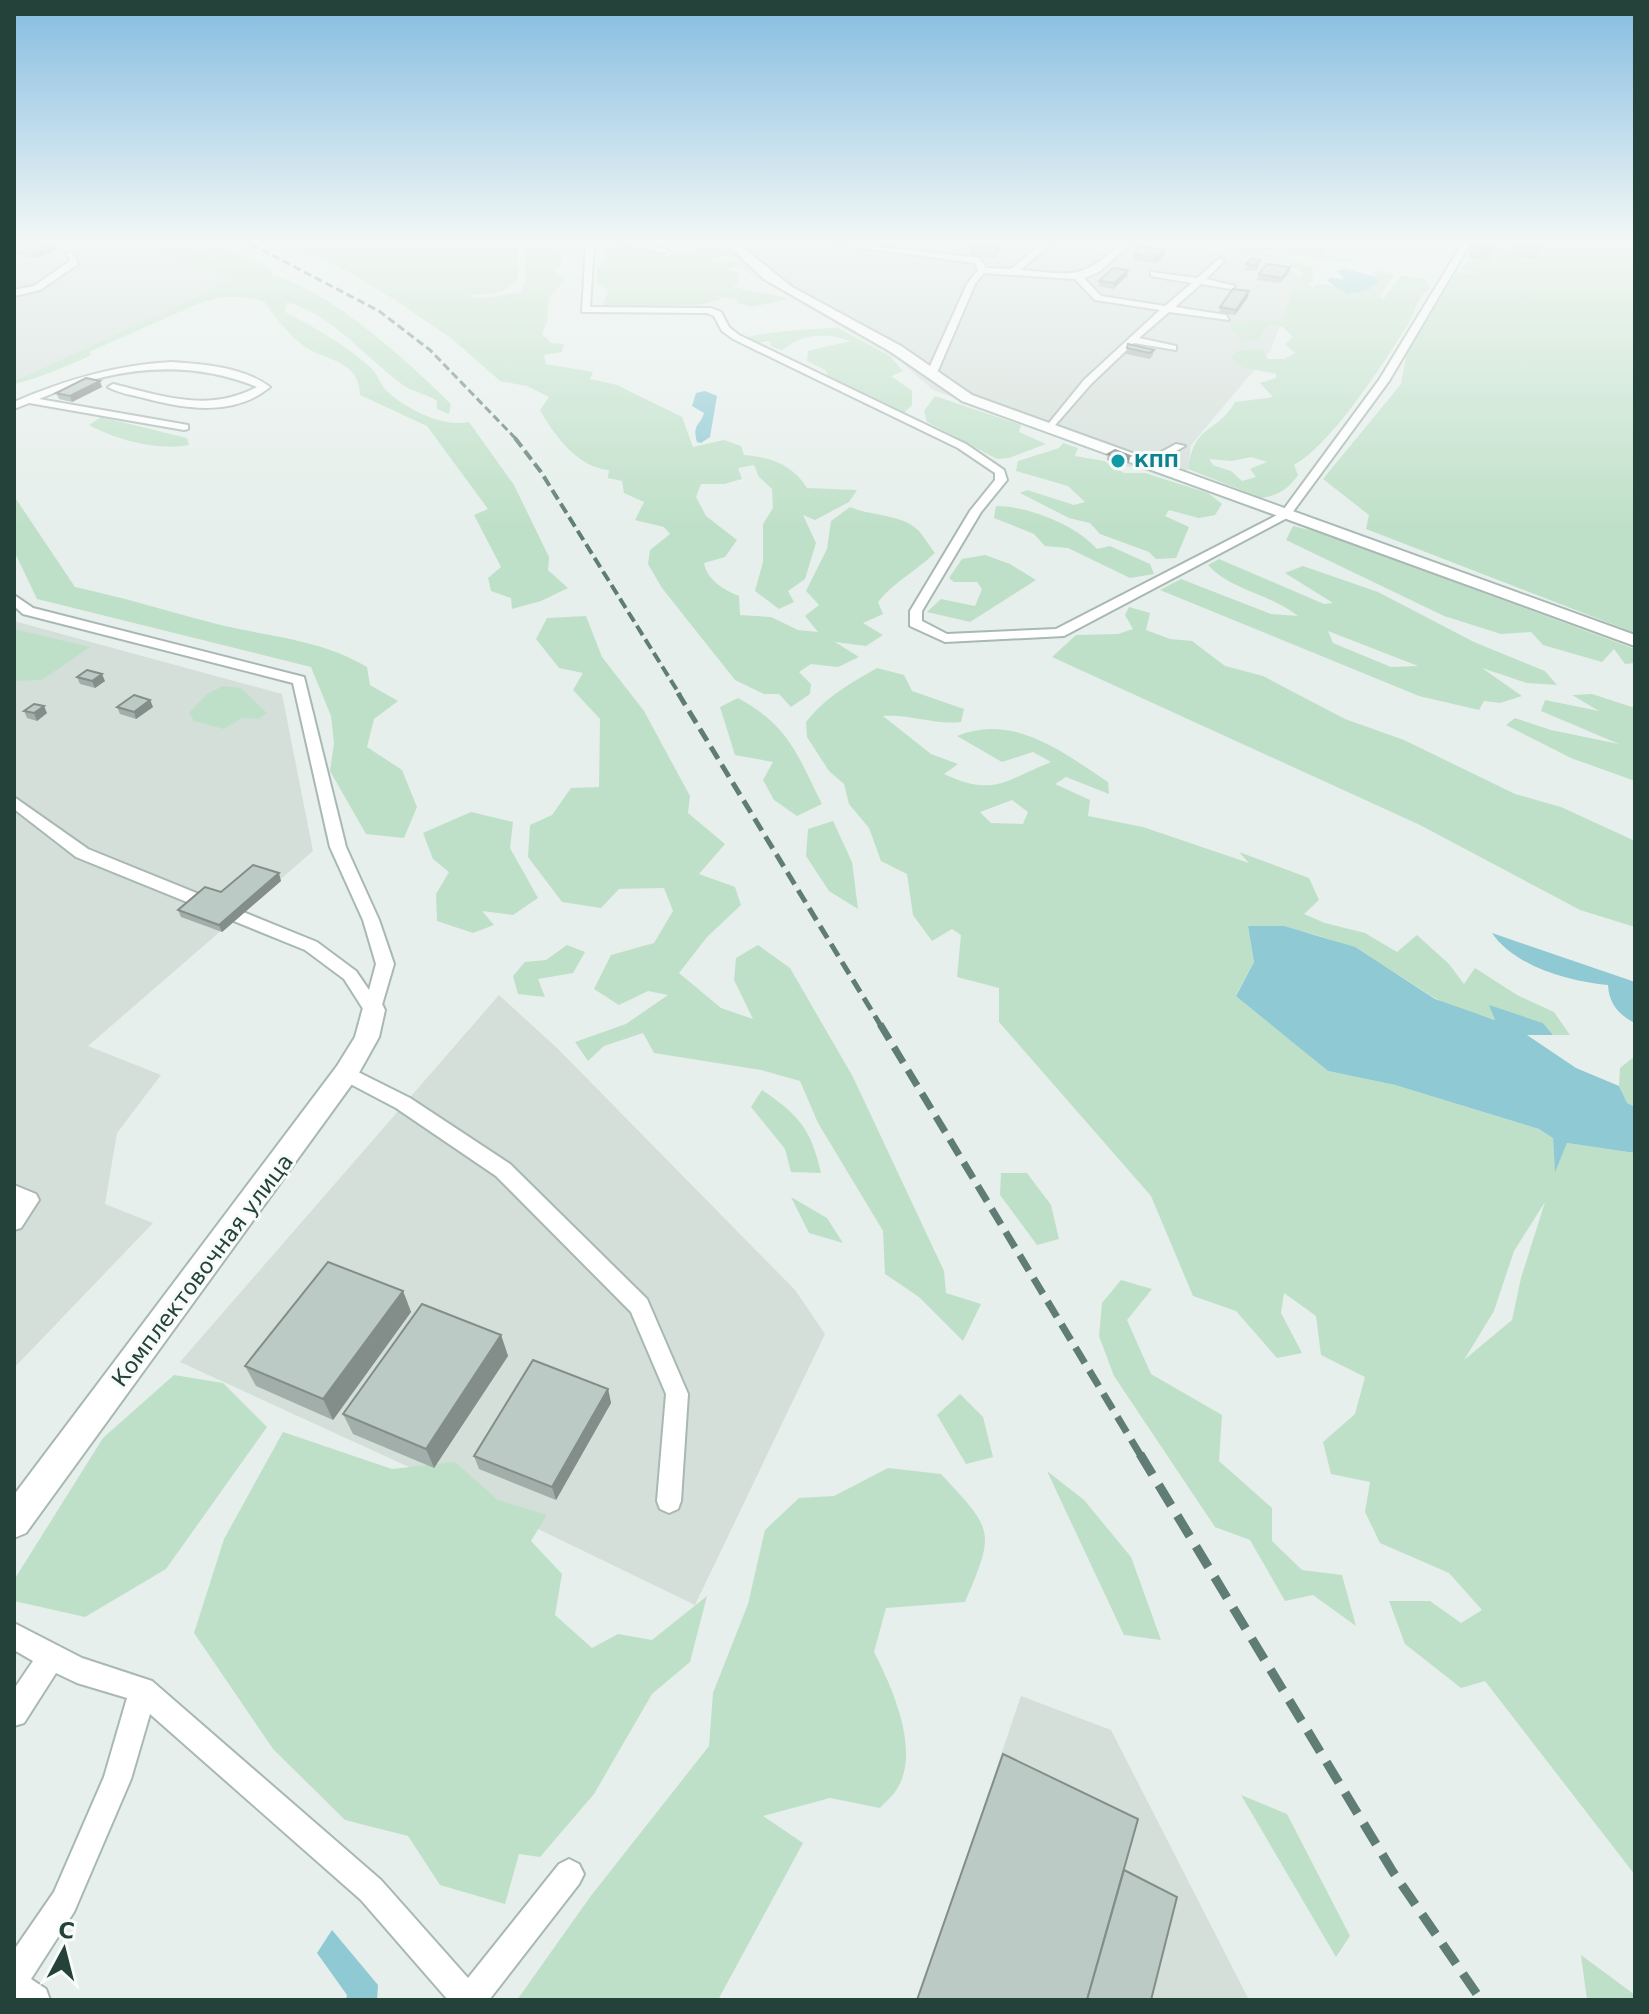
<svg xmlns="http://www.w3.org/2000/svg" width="1649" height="2014" font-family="'DejaVu Sans',sans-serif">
<rect width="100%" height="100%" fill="#e6efeb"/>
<!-- built -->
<g fill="#d4dfda">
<polygon points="14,244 144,244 234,281 14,381"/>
<polygon points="721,244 1172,244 1279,260 1298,274 1271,350 1191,445 1188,469 1170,479 1135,467 1121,466 1107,460 1113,456 933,390 900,361 743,270"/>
<polygon points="14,621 282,694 313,851 88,1046 161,1075 117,1133 105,1204 153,1223 14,1368"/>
<polygon points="499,995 557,1048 795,1290 825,1334 695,1605 435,1479 180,1362"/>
<polygon points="1021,1696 1111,1730 1249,2000 918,2000"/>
</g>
<!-- green -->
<g fill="#bfe0c8" fill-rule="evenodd">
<path d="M144,244H185L224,262L192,244H218L269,268L273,276C327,287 412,365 451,404L449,414L437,409V401C427,394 413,392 403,385C365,357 334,316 287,302L285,312C314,327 346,345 370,367C376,372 379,381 384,388C403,408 442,428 469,422L514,485L549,557L548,570L568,588L541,601L512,609L511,598L491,591L488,578L501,567L474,515L488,509L427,426L360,395C360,361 327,361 307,348C295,341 271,314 265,302C241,295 223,295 200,303L89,352L91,355C66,367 39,378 14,384V381L233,281Z"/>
<path d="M287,244H518V281L501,292L466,296L483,298L521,292L525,282V244H557L562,263L554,271L566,280L549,297L547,322L542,334L551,343L564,344L562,352L544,355L546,364L593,372L590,379L617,385L682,417L693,447L724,440L741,446L744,455C771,457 793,465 807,488L857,490L849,502L815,520L803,515L816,543L805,579L788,591L794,602L779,609L755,591L763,562V524L773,508L772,489L759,477L754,465L738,468L742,479L724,484H701L696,497L706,516L737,540L725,557L704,563C707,580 724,590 739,596L740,615L771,617L798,630L818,632L805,616L819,605L806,591L827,549L831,521L850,507C870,516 903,514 919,531C925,538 929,546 935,553C916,571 895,581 878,602L883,614L863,623L883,635L866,646L835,642L859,657L838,667L811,664L799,672L811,684L810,694L791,707L779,694H764L735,680L662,588L648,564L650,550L670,534L664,527L635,520L644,502L624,493L622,481L608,478L609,470C578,468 554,435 540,410L549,397L527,386L500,381L451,338L395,300L351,273Z"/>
<path d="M706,244L723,246L730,255L710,259L713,264L736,262L739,265L726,270L738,272V283L732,286C751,294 769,291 788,299L752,307L737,303L738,299L714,296L722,299L700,305L603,306L608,290L597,283L596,271L608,259L601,249L615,245L661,252L665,257L679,253L700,256L694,249Z"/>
<path d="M1189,244H1325L1327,249L1322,254L1353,260C1340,266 1279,250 1258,250L1312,267L1314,281L1308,285L1313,288L1317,284L1337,286L1377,277L1371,273L1380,271L1394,275L1380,296L1383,300L1401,276L1425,279L1430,288C1415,299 1417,310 1408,324C1384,363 1332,444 1294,465L1298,475C1288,490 1278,495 1261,498L1188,469C1195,422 1216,435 1235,402L1273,397L1260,383L1276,378V374L1242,367L1231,357L1237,351L1262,349L1268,359H1284L1295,353L1285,344L1293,337L1283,327L1268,325L1257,340L1244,341L1233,331L1230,322L1282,320L1294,285L1287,281L1304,274L1281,259ZM1251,457L1267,462L1250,469L1256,477L1242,481L1231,471L1213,465L1209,459L1232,461Z"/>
<polygon points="1481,244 1635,244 1635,633 1366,529 1369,515 1323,479 1401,384 1407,352 1457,272 1484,274 1461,270"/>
<path d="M838,328L890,356L903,371L891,376L912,391V405L902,415L830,379L825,370L807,361L808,351L850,341C825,332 802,334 782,350L772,347L769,341L756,343L747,337C778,331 807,329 838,328Z"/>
<polygon points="935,396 1021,425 1019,432 1046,444 1009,458 997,459 927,422 924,411"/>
<path d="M101,417L187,438L189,445C157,451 117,440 89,425Z"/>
<polygon points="1063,443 1078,448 1075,456 1104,461 1124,473 1145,473 1208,493 1222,504 1215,515 1199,518 1169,510 1165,516 1189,527 1176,558 1156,559 1149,552 1100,534 1090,523 1069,518 1020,493 1027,490 1074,505 1085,502 1068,486 1016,471 1018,461 1059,448"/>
<path d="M14,496L75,587C122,597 167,611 213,623C266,637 319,638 367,667L370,685L398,701L374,719L367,747L402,770L417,807L404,838L366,834L330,771L334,743L331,716L311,667L37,599L14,551Z"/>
<path d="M996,506C1028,506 1076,525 1097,549L1110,546L1150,564L1154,574L1130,578L1068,548L1045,546L1034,534L994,518Z"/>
<polygon points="1293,526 1318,532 1635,649 1635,663 1625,664 1614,649 1602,662 1543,645 1531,632 1501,634 1444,616 1286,540"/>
<polygon points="985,555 1010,564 1036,580 970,622 927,612 941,599 975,606 982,589 977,582 954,582 949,578 962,559"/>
<path d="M1219,559L1324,604L1333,603L1285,573L1303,566L1378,592L1474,642L1545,671L1557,685L1527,683L1482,668L1522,696L1500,703L1484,701L1479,710L1419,696L1160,590L1181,579L1271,614L1298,616C1271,594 1232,591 1208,565ZM1328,631L1418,666L1391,667L1333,643Z"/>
<polygon points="1129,607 1150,613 1146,630 1170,639 1192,641 1225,666 1263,676 1345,719 1404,740 1515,794 1561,807 1635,841 1635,927 1580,910 1420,825 1052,657 1076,635 1118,634 1133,629 1125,615"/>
<polygon points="586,616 602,657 644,711 690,796 688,813 725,844 699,874 735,887 741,905 707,937 679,973 721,1008 753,1019 734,980 736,958 758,945 790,968 853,1077 944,1271 946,1293 981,1304 963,1341 919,1297 885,1274 883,1231 818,1123 800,1081 761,1070 654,1053 643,1033 604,1046 588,1061 575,1042 626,1024 668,995 648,991 619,1005 594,989 611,955 654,943 673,911 664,888 619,889 601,908 562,902 528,857 530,825 552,815 571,788 599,787 600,719 573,690 583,673 559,668 536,639 547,618"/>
<polygon points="14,629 90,647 42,680 14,681"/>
<path d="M877,668L904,675L912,691L964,709L961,722C934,725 911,714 883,716L931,754L958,764L944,774C994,797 1004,781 1051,762L1033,752L1002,762L957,736C1014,713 1061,751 1108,782L1109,794L1066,777L1055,784L1090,800L1088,816L1143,827L1249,863L1239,852L1309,878L1319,900L1304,914L1325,923L1365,933L1397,952L1417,935L1449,964L1464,984L1475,968L1517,995L1554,1012L1570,1035H1553L1543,1023L1490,1006L1496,1020C1477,1013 1451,1008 1433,997C1367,955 1330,927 1248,926L1254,962L1236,995L1328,1071L1395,1085L1539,1129L1553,1137L1555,1170L1567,1143L1635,1153V1875L1485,1681L1461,1688L1405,1644L1389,1601H1430L1461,1623L1482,1610L1449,1573L1380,1543L1365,1512L1370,1482L1331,1474L1323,1442L1355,1414L1365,1377L1321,1355L1316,1316L1284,1293L1281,1313L1302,1353L1277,1358L1236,1311L1193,1296L1151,1196L999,1022V988L957,977L961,935L952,929L932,941L913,915L907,874L881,861L869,828L849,804L844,784L829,771L807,737L806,722C826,697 849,684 877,668ZM1012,800L1028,812L1023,824L991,823L980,812ZM1545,1202L1521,1278L1512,1320L1464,1360L1494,1311L1514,1251Z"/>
<polygon points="223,686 241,688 267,713 259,719 242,718 224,729 194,721 189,713 207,694"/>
<polygon points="1592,694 1635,708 1635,781 1571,758 1506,725 1515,718 1551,730 1619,744 1541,711 1545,700 1599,711 1572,695"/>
<path d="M738,698C789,726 797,754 822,804L797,816L774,800L763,780L773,762L735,755L720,707Z"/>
<polygon points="471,812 513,822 510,848 538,898 513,915 482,911 494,925 473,933 437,921 436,894 449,872 433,859 423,833"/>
<polygon points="833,821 852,862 858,909 829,891 806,856 808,829"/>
<polygon points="567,945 585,952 573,973 538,979 545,997 518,994 513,976 525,962 546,960"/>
<polygon points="1635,1056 1635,1107 1627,1104 1619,1086 1620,1068"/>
<path d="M762,1090C799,1115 811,1129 821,1173L791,1172L785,1149L751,1107Z"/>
<polygon points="1001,1173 1027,1173 1051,1205 1059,1239 1037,1245 1000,1195"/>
<polygon points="791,1197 827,1218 843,1243 809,1233"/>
<polygon points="1121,1280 1152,1289 1127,1320 1151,1374 1222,1415 1219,1461 1272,1508 1272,1541 1302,1570 1342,1575 1356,1626 1313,1595 1285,1601 1250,1540 1215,1527 1114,1376 1099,1336 1102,1303"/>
<polygon points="174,1375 223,1383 267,1427 166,1569 85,1617 14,1601 14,1580 103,1438"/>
<polygon points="960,1394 983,1417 993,1457 966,1464 937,1415"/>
<polygon points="283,1432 392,1469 455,1462 498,1500 547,1515 531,1541 562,1574 555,1615 592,1648 618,1634 652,1640 707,1596 690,1662 652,1694 594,1794 540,1857 519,1854 505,1904 440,1885 408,1836 345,1820 273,1749 194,1633 224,1539"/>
<path d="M888,1468L941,1474C993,1530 996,1530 965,1602L886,1608L874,1652C892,1687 921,1751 897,1789C893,1796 885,1802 880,1808L830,1798L763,1816L803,1843L718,2000H517L590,1897L709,1746L713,1693L748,1604L765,1530L799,1498L834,1496Z"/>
<polygon points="1047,1471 1084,1500 1131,1557 1161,1640 1124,1635"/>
<polygon points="1241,1795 1287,1814 1350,1936 1336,1957"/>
<polygon points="1581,1955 1635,1995 1635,2000 1587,2000"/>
</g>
<!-- water -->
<g fill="#8ec9d4">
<polygon points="1345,269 1377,277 1378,282 1368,290 1348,294 1327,281 1331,277 1342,280 1344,277 1336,271"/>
<path d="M705,391L717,396L710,437L701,443L697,442C692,423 700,427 704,413L692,406L696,393Z"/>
<polygon points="1248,926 1284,926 1355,947 1435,999 1495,1020 1489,1005 1543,1023 1553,1035 1527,1035 1576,1068 1619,1086 1627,1103 1635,1107 1635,1153 1567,1143 1555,1172 1553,1138 1539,1129 1395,1085 1328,1071 1236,996 1254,962"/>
<path d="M1492,933L1635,982V1023C1619,1015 1609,1004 1608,985C1570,982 1514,966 1492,933Z"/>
<polygon points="332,1930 378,1985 377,2000 346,2000 347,1995 317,1953"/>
</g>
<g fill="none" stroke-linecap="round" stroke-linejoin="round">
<!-- lane casing -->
<g stroke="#a8b8b2" stroke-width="4">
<g id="lane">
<polygon points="586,244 594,244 590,307 711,308 721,312 729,327 739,335 966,444 1004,470 1007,480 981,512 922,611 922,621 947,634 1056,629 1281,513 1379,380 1462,244 1470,244 1389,381 1289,517 1064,636 945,642 910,626 910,611 970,511 995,480 995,473 958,448 733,339 722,331 714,316 707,313 582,312"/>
<polygon points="621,244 639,244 668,250 664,253"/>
<path d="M831,244H854L979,258L986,268L1011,269L1041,244H1050L1020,270C1076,274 1078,281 1121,244H1130L1099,272L1084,278L1101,296L1165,306L1192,283L1151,276V272L1197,278L1220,258L1224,261L1206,279L1235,286L1231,289L1201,284L1175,307L1226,315L1229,320L1169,312L1139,338L1176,346V350L1134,343L1091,384L1050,431L1045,428L1084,380L1160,310L1095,300L1075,279L984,273L975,284L936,375L931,378L926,375L967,284L978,270L975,263Z"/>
<polygon points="67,253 73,253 78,264 40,290 14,296 14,290 34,286 70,261"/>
<path d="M171,362C204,364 243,367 270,387C234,417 185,409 144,398C132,395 118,393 108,387L113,384C162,396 209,413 257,387C184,357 110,368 39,399L188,425V429L184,430L29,403L14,409V402C65,380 115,365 171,362Z"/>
<polygon points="1176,444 1185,446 1151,465 1141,463"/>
<polygon points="14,595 33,608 304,677 346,847 379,920 394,964 379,1015 367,1015 344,979 305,950 76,857 14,809 14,797 88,849 317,942 356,971 369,990 376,964 363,920 330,847 293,683 23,614 14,606"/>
<polygon points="346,1066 410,1098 510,1164 647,1299 688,1394 681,1501 678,1509 669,1513 660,1509 657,1501 666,1394 631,1312 496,1176 396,1108 339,1078 337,1073 339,1068"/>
<polygon points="14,1185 36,1194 39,1200 21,1228 14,1230"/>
<polygon points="14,1623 82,1658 152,1681 381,1880 468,1978 559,1864 569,1859 579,1864 584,1874 579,1884 489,2000 448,2000 361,1900 150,1714 131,1779 74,1912 31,1979 46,1989 50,2000 14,2000 14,1950 54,1892 104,1777 127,1698 77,1683 56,1673 24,1723 14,1726 14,1689 33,1661 14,1650"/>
</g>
</g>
<!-- street casing -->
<g stroke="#a8b8b2" stroke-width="4">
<g id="street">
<polygon points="727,244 738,244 792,287 901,346 972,395 1635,635 1635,646 962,401 891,352 764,279"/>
<polygon points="373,1001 382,1004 385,1010 379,1037 355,1080 26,1533 14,1538 14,1495 337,1066 355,1037 364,1004"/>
</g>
</g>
<!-- lane -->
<use href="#lane" fill="#fff" fill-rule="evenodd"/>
<!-- street -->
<use href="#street" fill="#fff" fill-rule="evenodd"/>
<!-- rail-far4 -->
<polyline stroke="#5f7d75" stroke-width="3" stroke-dasharray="8 4" stroke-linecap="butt" points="251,244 379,311 430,350 517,440"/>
<!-- rail-far3 -->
<polyline stroke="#5f7d75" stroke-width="4" stroke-dasharray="11 5" stroke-linecap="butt" points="515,438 541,472 680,695"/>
<!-- rail-far2 -->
<polyline stroke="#5f7d75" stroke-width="5" stroke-dasharray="14 7" stroke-linecap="butt" points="678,693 881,1026"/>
<!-- rail-far1 -->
<polyline stroke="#5f7d75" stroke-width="7" stroke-dasharray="18 9" stroke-linecap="butt" points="880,1024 1141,1456"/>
<!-- rail -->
<polyline stroke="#5f7d75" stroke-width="9" stroke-dasharray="24 12" stroke-linecap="butt" points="1140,1454 1393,1872 1481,2000"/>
</g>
<!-- wall -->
<g fill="#a1aea9">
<polygon points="14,244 56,250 36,258 14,255"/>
<polygon points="863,244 884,244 881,247"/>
<polygon points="1000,244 1000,249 996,258 969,256 970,246"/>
<polygon points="1513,244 1541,244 1535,259 1509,255"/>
<polygon points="1635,244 1635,254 1629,253 1631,248"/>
<polygon points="1494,245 1489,260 1468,258 1471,247"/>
<polygon points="1165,250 1164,255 1156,263 1134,260 1134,254"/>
<polygon points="1246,264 1260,266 1255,271 1245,270"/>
<polygon points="1290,267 1289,272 1280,283 1257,280 1259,274"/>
<polygon points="1128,270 1127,276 1113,289 1099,286 1099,281"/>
<polygon points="1248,297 1235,315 1219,313 1220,307"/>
<polygon points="1128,344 1154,350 1153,355 1150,359 1126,354"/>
<polygon points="102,387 72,402 59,399 56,393"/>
<polygon points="1108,454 1130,456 1129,462 1121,466 1107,460"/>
<polygon points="77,677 105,681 95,688 80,684"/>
<polygon points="150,700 153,707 136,719 120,714 117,707"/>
<polygon points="24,711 47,713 37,721 27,718"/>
<polygon points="281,881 222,932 181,917 178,910"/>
<polygon points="403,1291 411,1312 333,1420 256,1386 245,1366"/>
<polygon points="501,1335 508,1356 434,1468 353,1434 343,1414"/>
<polygon points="608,1389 611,1403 556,1500 479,1469 474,1456"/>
</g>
<!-- shaded-wall -->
<g fill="#838d89">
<polygon points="999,244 1000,244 1000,249 996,258"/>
<polygon points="55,245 56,250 36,258 34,253"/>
<polygon points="1165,250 1164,255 1156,263 1157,258"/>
<polygon points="1290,267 1289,272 1280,283 1282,278"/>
<polygon points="1128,270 1127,276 1113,289 1114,283"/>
<polygon points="1249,291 1248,297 1235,315 1236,310"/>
<polygon points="100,381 102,387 72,402 70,396"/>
<polygon points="1130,456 1129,462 1121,466 1122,459"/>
<polygon points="102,674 105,681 95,688 92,681"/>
<polygon points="150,700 153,707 136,719 134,712"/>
<polygon points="44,706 47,713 37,721 34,713"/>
<polygon points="279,873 281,881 222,932 219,925"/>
<polygon points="403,1291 411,1312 333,1420 323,1399"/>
<polygon points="501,1335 508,1356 434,1468 426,1449"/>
<polygon points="608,1389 611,1403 556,1500 552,1487"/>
</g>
<!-- building -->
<g fill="#bbcac4" stroke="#838d89" stroke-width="2">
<polygon points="14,244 49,244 55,245 34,253 14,250"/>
<polygon points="971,244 999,244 997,248 970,246"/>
<polygon points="1472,244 1482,244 1494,245 1492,250 1471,247"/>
<polygon points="1513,244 1541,244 1539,248 1513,245"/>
<polygon points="1142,246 1165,250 1157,258 1134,254"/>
<polygon points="1251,259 1261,260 1256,266 1246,264"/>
<polygon points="1267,264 1290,267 1282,278 1259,274"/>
<polygon points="1113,268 1128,270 1114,283 1099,281"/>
<polygon points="1233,289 1249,291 1236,310 1220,307"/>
<polygon points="1128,344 1154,350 1150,353 1127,348"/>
<polygon points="86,378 100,381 70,396 56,393"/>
<polygon points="1115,450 1130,456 1122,459 1108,454"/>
<polygon points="87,670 102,674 92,681 77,677"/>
<polygon points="134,695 150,700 134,712 117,707"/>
<polygon points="34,704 44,706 34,713 24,711"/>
<polygon points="253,865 279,873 219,925 178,910 205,887 221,892"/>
<polygon points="328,1262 403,1291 323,1399 245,1366"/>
<polygon points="422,1304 501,1335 426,1449 343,1414"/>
<polygon points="533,1360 608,1389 552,1487 474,1456"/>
<polygon points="1003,1754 1138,1819 1087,2000 917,2000"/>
<polygon points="1124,1870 1177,1897 1151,2000 1087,2000"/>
</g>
<!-- sky -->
<linearGradient id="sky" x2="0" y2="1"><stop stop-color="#84bce0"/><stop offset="0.46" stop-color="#f4f8f6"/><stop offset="1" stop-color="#f4f8f6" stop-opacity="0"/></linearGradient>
<rect width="1649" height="526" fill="url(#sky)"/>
<!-- markers -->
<circle fill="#0f9aa8" stroke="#f7fbf9" stroke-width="3" cx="1118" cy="461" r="8"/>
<g text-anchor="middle" stroke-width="6" stroke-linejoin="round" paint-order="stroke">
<!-- far-culture labels -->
<g font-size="18" font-weight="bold" fill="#0d838f" stroke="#f7fbf9" text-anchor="start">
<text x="1134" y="467">КПП</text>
</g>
<!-- street labels -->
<g font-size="22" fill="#24423a" stroke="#f7fbf9">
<text transform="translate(202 1270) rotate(-53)" y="8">Комплектовочная улица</text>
</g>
</g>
<!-- border -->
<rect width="1649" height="2014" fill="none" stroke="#24423a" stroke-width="32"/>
<!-- north arrow -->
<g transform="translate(64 1950) rotate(7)" stroke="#f7fbf9" stroke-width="6" paint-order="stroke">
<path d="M0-6L14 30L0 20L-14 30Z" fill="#24423a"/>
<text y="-12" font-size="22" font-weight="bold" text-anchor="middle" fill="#24423a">С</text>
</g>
</svg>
